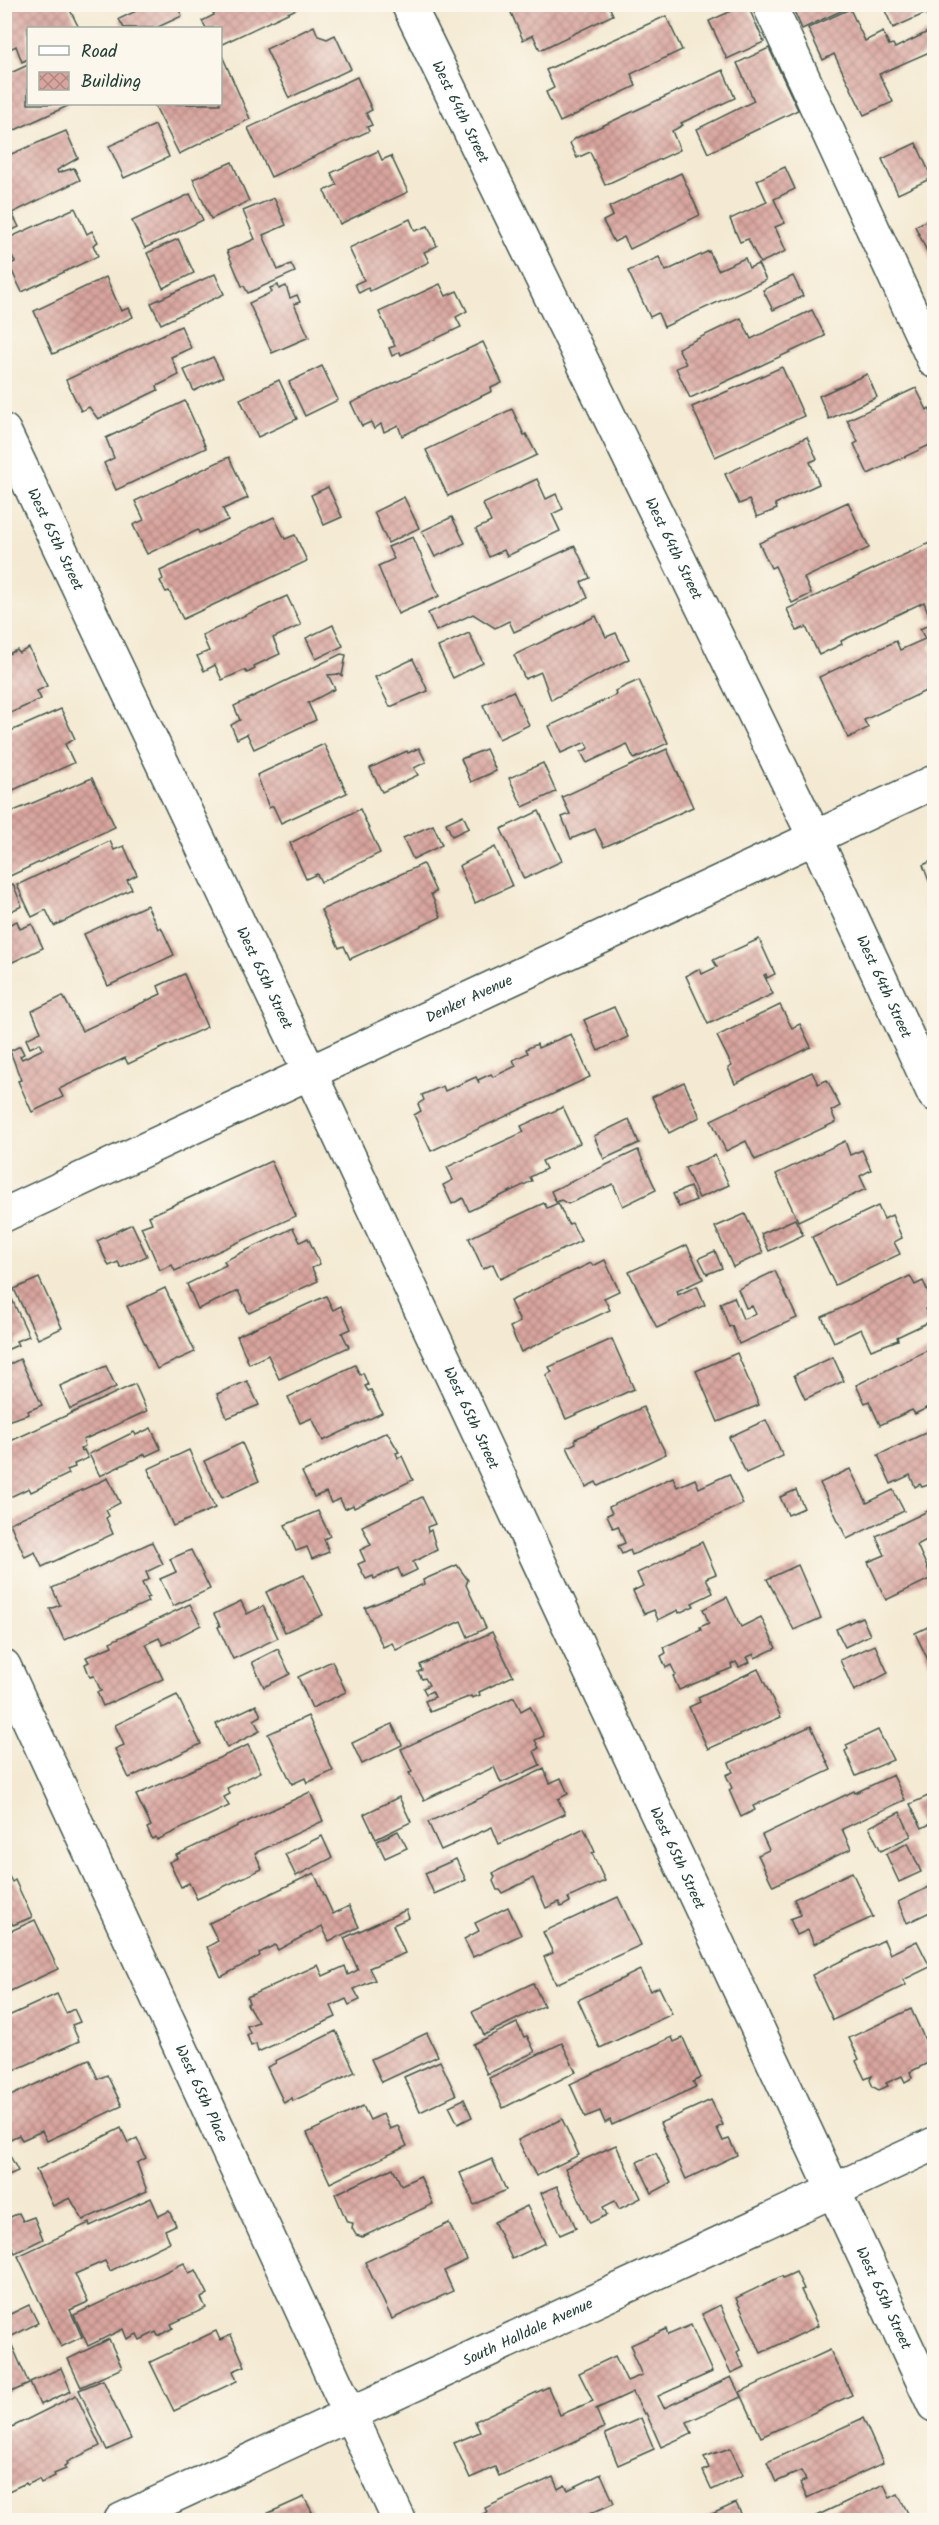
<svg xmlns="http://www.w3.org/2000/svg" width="939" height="2525" font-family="Kalam,sans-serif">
<defs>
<pattern id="building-cross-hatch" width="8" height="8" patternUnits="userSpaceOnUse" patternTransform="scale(1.5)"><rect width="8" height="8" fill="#d9a49e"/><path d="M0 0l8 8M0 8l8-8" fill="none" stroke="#af8782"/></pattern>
</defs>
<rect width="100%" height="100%" fill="#fbf7ec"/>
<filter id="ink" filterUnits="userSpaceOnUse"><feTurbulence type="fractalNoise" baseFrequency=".0167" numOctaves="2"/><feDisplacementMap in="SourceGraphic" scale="12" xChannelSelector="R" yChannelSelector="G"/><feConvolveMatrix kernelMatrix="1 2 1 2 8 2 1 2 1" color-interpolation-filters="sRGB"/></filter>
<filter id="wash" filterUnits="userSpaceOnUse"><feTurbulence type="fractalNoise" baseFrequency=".008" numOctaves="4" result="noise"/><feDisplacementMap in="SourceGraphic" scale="24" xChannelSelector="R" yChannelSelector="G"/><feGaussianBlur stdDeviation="1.35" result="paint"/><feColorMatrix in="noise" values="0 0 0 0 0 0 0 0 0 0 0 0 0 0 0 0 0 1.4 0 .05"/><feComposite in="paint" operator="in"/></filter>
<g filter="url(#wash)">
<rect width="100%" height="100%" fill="#f4ead3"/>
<g id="blocks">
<!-- building -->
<g fill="url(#building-cross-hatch)">
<polygon points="4,4 67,4 79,28 28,28 28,59 22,62 16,46 4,52"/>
<polygon points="151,4 176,4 182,16 156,28 124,28 119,19"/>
<polygon points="214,4 307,4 220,45 220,28 206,28 202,21 214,15 210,6"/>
<polygon points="517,4 608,4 613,15 540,50 533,35 523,40 509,8"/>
<polygon points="747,4 764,42 727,59 709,21"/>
<polygon points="791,4 843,4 845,9 802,29"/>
<polygon points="882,4 934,4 934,25 933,21 930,22 926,13 893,28"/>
<polygon points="850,9 865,41 883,32 889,45 893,44 895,48 934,29 934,50 879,74 893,102 864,115 834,54 823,60 808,28"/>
<polygon points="666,16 682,50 631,74 636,86 560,122 546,92 554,88 546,70"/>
<polygon points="314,26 318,36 327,39 335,35 351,69 289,98 266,49"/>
<polygon points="769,48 798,110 708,153 697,129 754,101 737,63"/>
<polygon points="220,51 250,119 179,154 154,104 220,104"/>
<polygon points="28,65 28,104 72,104 4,135 4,76"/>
<polygon points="723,70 735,98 681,123 683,125 672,131 680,150 605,185 590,152 577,158 570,143 576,138"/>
<polygon points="357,77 372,110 366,113 372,125 367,127 369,131 271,177 248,128"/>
<polygon points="155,125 169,157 124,178 109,146"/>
<polygon points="66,131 78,158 57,170 58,173 74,168 80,180 12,213 19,227 4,234 4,157"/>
<polygon points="916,143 932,178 898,194 882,159"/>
<polygon points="378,151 382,160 391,156 408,192 340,224 324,191 337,185 331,173"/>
<polygon points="232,162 249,201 211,219 193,179"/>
<polygon points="785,167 795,189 774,199 785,223 775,227 786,251 760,263 748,239 740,242 730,219 767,202 757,180"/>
<polygon points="681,173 700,215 630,249 624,237 614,242 603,221 613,216 609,207"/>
<polygon points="190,194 203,220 145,248 132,221"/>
<polygon points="274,198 286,225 263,235 278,270 291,264 295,272 248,293 244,286 242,286 227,251 255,239 243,211"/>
<polygon points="75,208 87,234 92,231 98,242 93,245 98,256 22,292 9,265 15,262 4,240"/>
<polygon points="934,217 934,266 915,226"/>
<polygon points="410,219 415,231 428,226 437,246 424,252 429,262 370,291 368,288 359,293 355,284 364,280 349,248"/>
<polygon points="178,239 194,273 163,288 147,253"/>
<polygon points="709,251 718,270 745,258 749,268 758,264 766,280 664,327 658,313 650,317 628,271 659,257 666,271"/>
<polygon points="215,274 224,294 161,324 151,303"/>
<polygon points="793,276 803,296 773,310 763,290"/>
<polygon points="106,277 121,311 129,308 133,317 53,354 34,311"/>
<polygon points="440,284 446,296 457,291 467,311 456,317 461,327 401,355 400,352 392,356 389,348 395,346 379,312"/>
<polygon points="278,285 279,289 286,286 290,298 297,295 300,302 294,304 309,337 272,353 249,303 272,292 270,288"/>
<polygon points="812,310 825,336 690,398 676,368 686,364 678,348 741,318 751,339"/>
<polygon points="181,326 191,348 171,357 179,375 157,386 158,390 98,419 89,407 81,411 66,380"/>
<polygon points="483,342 502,383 491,388 492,391 402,436 398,425 384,432 381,424 374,429 371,422 362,426 351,403"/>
<polygon points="213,357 223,377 194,391 184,370"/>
<polygon points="322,366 338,400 305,416 289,382"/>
<polygon points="782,367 804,416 715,457 692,407"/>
<polygon points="867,374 877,397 829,419 819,396"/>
<polygon points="279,380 297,419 258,437 240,399"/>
<polygon points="916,388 927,410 929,408 934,420 934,443 868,474 854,444 858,442 847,420"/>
<polygon points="185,401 206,448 116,490 104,463 114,458 106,438"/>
<polygon points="512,409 524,435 526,434 537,455 448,496 426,450"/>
<polygon points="807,437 817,459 810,462 819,484 775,504 777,509 757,517 749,500 739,504 725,474"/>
<polygon points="229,457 248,498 223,509 228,520 199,533 198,530 147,554 133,525 144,520 135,501"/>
<polygon points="537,479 546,499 556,494 563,509 552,514 560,531 507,556 504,550 489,557 476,529 491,522 483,504"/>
<polygon points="328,487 342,517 324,525 311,495"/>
<polygon points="404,497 419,528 388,543 374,512"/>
<polygon points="848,502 869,548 804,578 811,594 792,603 775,566 771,568 759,543"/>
<polygon points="274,517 285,539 295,535 307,561 183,619 169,591 166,592 160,581 163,579 160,571"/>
<polygon points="452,517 465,543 435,557 422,531"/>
<polygon points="413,537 439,596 398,614 378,566 394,559 388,547"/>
<polygon points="934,541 934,619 931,621 924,602 841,641 842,644 819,655 806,627 797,631 787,609"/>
<polygon points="575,546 590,578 581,582 588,598 514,632 509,621 495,628 473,614 436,631 428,613"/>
<polygon points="287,596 301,625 273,638 280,654 254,666 255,669 247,673 245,670 222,680 215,665 204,671 197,656 209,651 202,635"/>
<polygon points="596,616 606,637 616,633 629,659 551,700 541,672 525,679 514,655"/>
<polygon points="934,622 934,643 929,646 934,658 934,687 864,720 868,728 848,738 819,677 896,641 900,650 925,639 920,629"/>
<polygon points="333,625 343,646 316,659 306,638"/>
<polygon points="469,633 483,663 453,678 438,647"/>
<polygon points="29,648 47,686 37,691 41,699 4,716 4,656 17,650 19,653"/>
<polygon points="341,654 346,655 342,676 339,674 328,675 335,689 308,703 316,720 254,749 247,734 237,739 231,725 240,720 234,706"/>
<polygon points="413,659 428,691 390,707 375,677"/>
<polygon points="639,680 668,743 634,759 627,744 587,763 581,752 589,748 586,742 561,753 549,726 616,695 615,691"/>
<polygon points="513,691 529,725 499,739 483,705"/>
<polygon points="61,709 75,739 65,744 74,763 4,794 4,729 9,727 11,731"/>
<polygon points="324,744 347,793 281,823 273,806 269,808 257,775"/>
<polygon points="419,748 426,762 414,768 418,775 382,792 370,768 407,751 408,753"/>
<polygon points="486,749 496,771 471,782 461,759"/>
<polygon points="667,749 693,807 604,847 595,829 571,839 562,817 570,814 562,797"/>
<polygon points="543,763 556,792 523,807 509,778"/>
<polygon points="92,778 115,827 10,876 4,865 4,815"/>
<polygon points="360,809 380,853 321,882 317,874 306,879 290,843"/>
<polygon points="539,811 562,861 524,879 501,829"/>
<polygon points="463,815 469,828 452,836 446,823"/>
<polygon points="433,825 442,845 413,859 403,838"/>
<polygon points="110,841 114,850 124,846 137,875 127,880 132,889 54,926 46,910 32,917 17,885"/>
<polygon points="495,847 512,886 475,903 459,866"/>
<polygon points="934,860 934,895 923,865"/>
<polygon points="423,864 436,892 431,894 441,917 350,959 344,946 339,948 321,910"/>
<polygon points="13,884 22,906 4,914 4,888"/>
<polygon points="147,905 158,929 161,927 174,955 108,986 84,934"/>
<polygon points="17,921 20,929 32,924 43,948 4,966 4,927"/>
<polygon points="759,939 775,974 767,978 766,974 764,975 773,994 708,1024 686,976 696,970 700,969 702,974 717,967 713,960"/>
<polygon points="184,974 207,1027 128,1064 125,1058 59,1089 63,1097 32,1112 18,1081 21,1080 10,1051 20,1046 24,1054 20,1056 22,1059 43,1049 40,1043 30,1048 26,1039 41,1032 32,1011 63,996 82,1031 161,994 158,986"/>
<polygon points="780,1005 792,1028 800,1024 811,1047 735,1084 728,1068 732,1066 717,1036"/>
<polygon points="614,1007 628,1037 598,1051 584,1020"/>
<polygon points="571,1034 590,1077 431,1151 414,1115 421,1111 418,1104 424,1100 422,1095 443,1086 445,1091 476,1077 479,1083 478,1080 491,1074 493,1077 516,1066 513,1060 528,1053 526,1049 537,1044 538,1048"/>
<polygon points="812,1072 818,1084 827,1080 840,1106 831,1111 836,1122 755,1160 746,1141 726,1151 711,1120"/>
<polygon points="684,1082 700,1117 669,1133 652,1097"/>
<polygon points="563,1107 580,1143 542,1161 546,1169 530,1177 532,1181 469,1211 463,1198 452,1204 443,1185 453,1180 447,1167 524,1132 521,1126"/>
<polygon points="629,1119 639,1143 604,1159 594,1136"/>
<polygon points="845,1141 850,1155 862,1150 871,1170 860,1176 866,1189 798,1221 776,1174"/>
<polygon points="638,1150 656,1190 623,1206 613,1184 568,1204 561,1200 556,1202 551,1191"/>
<polygon points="715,1155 729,1185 699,1198 685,1168"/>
<polygon points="271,1161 296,1216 175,1271 172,1265 160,1270 141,1227 152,1223 149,1216"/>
<polygon points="690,1187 696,1200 679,1207 673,1194"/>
<polygon points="544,1203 547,1208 558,1203 568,1224 572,1223 581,1241 500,1279 493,1264 483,1269 469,1238"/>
<polygon points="878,1206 884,1219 892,1215 902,1238 894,1242 900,1254 835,1285 812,1237"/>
<polygon points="745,1214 763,1253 733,1267 715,1227"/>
<polygon points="795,1219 803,1235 769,1251 761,1234"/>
<polygon points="132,1224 147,1256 121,1268 118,1262 109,1266 97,1241"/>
<polygon points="293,1228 300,1242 308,1238 320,1264 312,1268 318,1281 249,1313 238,1291 198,1309 187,1284 226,1265 224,1261"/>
<polygon points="687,1245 703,1279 677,1291 678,1295 697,1286 705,1305 657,1328 629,1272"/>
<polygon points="715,1251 722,1268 707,1274 699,1258"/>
<polygon points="605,1260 619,1291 604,1298 610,1310 521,1352 510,1327 520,1322 510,1301 591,1263 593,1266"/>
<polygon points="775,1271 797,1318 739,1344 732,1326 729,1327 720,1303 734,1297 743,1319 756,1314 752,1306 746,1308 738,1289"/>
<polygon points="910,1276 915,1285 923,1281 934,1305 925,1309 931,1321 897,1337 898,1340 871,1350 861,1329 834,1342 822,1317"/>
<polygon points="39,1278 62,1328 38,1339 14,1289"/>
<polygon points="165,1288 195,1352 157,1369 127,1306"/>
<polygon points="10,1295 29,1336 16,1341 18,1345 4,1351 4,1298"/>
<polygon points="326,1296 333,1310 341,1306 351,1329 342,1333 349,1347 279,1379 268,1355 249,1364 237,1336"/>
<polygon points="612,1339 634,1389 566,1419 546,1375 552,1372 549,1367"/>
<polygon points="934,1347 934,1400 928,1403 931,1406 915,1414 912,1410 880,1425 869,1401 865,1403 856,1385"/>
<polygon points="737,1353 759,1405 718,1422 696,1371"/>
<polygon points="833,1357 844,1381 805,1399 794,1375"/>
<polygon points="20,1359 42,1405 28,1411 29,1414 4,1422 4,1367"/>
<polygon points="355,1365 360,1375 363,1373 368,1385 365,1386 368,1391 371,1390 382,1413 323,1441 312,1418 300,1423 288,1397"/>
<polygon points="106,1366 116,1387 70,1409 60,1386"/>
<polygon points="247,1381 259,1405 227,1418 217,1394"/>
<polygon points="135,1384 147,1411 83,1440 85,1446 80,1449 81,1451 84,1450 88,1458 74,1464 75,1467 67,1470 69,1474 31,1492 29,1488 8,1498 4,1491 4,1444"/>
<polygon points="643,1407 666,1454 598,1486 596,1482 586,1487 567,1447 576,1443 575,1439"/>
<polygon points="766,1420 783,1456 746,1473 729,1437"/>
<polygon points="151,1428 161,1449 146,1456 145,1454 100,1476 89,1454 134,1432 136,1435"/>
<polygon points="934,1429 934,1483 922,1487 920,1484 915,1487 910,1475 891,1484 878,1455"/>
<polygon points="387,1432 399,1452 396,1453 398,1458 402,1456 413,1480 354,1508 353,1505 345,1509 340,1499 331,1503 326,1492 314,1497 302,1472"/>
<polygon points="242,1443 259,1481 222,1498 204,1461"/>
<polygon points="189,1450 215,1508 173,1526 148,1469"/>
<polygon points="850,1469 867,1503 893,1490 904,1511 847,1539 820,1483"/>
<polygon points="729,1474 743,1504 632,1555 630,1550 622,1554 618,1546 625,1543 618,1526 613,1528 607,1515 612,1513 609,1507 673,1477 677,1487 695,1479 699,1488"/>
<polygon points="108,1478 120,1503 106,1510 109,1516 106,1518 113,1534 42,1567 35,1552 25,1557 10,1523"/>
<polygon points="796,1490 804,1508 788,1515 780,1497"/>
<polygon points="422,1497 435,1524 427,1527 428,1532 431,1530 437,1550 413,1562 417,1570 402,1577 398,1568 374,1579 373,1576 366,1579 358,1564 365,1561 360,1550 371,1545 362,1526"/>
<polygon points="934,1508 934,1536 917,1545 932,1578 886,1600 868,1562 885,1555 876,1536"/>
<polygon points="318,1511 330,1536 324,1539 329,1552 312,1559 307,1547 296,1551 285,1525"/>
<polygon points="152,1542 163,1564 146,1572 149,1579 142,1583 149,1597 146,1598 148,1602 64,1640 50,1609 60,1605 52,1588"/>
<polygon points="702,1542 716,1574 706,1578 713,1593 692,1603 694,1606 679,1613 678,1610 658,1620 654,1610 644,1614 633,1591 643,1586 637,1573"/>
<polygon points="191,1550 210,1589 173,1606 160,1579 176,1572 170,1559"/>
<polygon points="457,1565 468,1580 466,1585 486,1628 468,1637 461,1621 396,1650 392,1643 383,1647 365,1608 424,1584 423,1580"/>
<polygon points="798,1565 821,1618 794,1630 767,1579"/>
<polygon points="304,1575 323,1615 285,1632 266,1592"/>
<polygon points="727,1597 741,1627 761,1617 776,1648 755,1658 754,1654 747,1657 750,1662 739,1667 736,1662 731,1664 732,1668 679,1690 673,1676 676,1675 671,1665 666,1668 661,1656 666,1653 664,1647 701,1630 700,1627 709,1623 703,1609"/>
<polygon points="241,1601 247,1614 263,1606 278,1638 233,1659 218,1627 220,1626 214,1614"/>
<polygon points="190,1604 201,1625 163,1645 159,1638 146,1644 163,1679 103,1706 97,1692 101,1691 94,1676 90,1677 85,1664 89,1662 86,1657 112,1646 110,1642"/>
<polygon points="862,1617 870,1635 845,1647 836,1629"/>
<polygon points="934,1624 934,1662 930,1664 915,1633"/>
<polygon points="492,1632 513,1676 479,1692 480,1695 472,1698 471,1696 430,1712 425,1701 435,1697 432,1691 426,1694 423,1688 429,1685 425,1678 422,1679 418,1672 422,1670 420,1665"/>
<polygon points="875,1645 888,1673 854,1691 840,1660"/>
<polygon points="278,1649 290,1674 264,1687 252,1662"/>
<polygon points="332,1661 346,1692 312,1708 298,1677"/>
<polygon points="758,1669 781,1717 708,1749 689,1707 700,1702 698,1697"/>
<polygon points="177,1695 201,1744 129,1778 115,1749 124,1745 115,1725"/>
<polygon points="514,1697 521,1711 530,1706 544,1736 535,1740 539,1748 534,1751 540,1765 501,1783 494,1767 424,1800 409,1773 412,1772 401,1749"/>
<polygon points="256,1705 261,1716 254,1720 260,1731 227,1748 216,1724"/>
<polygon points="308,1716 333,1771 307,1783 305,1778 292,1784 268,1734"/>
<polygon points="392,1724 402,1745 362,1764 352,1743"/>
<polygon points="811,1726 831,1770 753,1806 755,1810 741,1817 729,1790 732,1788 726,1775 733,1772 729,1763"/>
<polygon points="878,1730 893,1760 856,1776 845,1751 848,1749 846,1745"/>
<polygon points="248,1745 261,1772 227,1788 230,1794 224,1797 229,1806 157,1840 156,1837 152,1839 147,1828 151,1826 136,1795"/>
<polygon points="544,1769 550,1783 561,1778 568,1794 558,1799 565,1814 499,1844 492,1827 441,1850 428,1822"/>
<polygon points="893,1775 905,1800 842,1829 851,1849 773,1886 758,1855 769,1850 762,1835 854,1791 855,1793"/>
<polygon points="310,1792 323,1821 255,1853 262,1869 197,1899 189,1883 181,1887 169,1862 178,1858 176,1855"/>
<polygon points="928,1796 934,1809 934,1822 922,1828 910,1804"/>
<polygon points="399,1797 411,1822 376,1839 364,1814"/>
<polygon points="900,1812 911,1836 881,1851 869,1827"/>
<polygon points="584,1828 595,1852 592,1853 605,1881 568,1898 570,1902 561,1907 559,1902 546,1908 533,1878 502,1893 500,1890 497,1890 493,1881 495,1877 493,1873"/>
<polygon points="398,1831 407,1848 385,1858 377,1841"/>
<polygon points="322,1836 332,1858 296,1876 285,1854"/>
<polygon points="908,1843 921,1872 899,1882 886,1854"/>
<polygon points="456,1859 466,1880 434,1894 425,1873"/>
<polygon points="4,1867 12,1882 15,1880 32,1917 13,1925 4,1909"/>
<polygon points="852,1872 873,1917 814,1944 808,1930 797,1935 790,1919 801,1915 794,1899"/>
<polygon points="314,1873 333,1914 349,1906 359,1927 329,1941 322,1926 278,1950 275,1945 259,1953 260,1956 221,1977 207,1947 218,1941 209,1923"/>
<polygon points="931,1886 934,1894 934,1910 907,1923 898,1902"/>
<polygon points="618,1897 641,1945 556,1984 544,1957 553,1953 543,1932"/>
<polygon points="508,1907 521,1935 473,1957 464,1939 479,1931 475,1923"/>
<polygon points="406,1910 409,1918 393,1925 405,1953 369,1968 375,1980 354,1989 360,2000 349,2005 346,1999 331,2006 336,2017 258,2052 256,2044 251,2046 247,2035 250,2033 247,2026 258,2022 247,2004 249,2003 247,1997 318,1965 323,1976 345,1966 348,1975 358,1970 344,1938"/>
<polygon points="35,1920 58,1969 4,1994 4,1934"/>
<polygon points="884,1940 890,1954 917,1941 930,1967 903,1980 906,1985 833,2020 812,1975"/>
<polygon points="640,1970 650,1991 659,1987 672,2014 600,2048 578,2000"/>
<polygon points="533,1983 544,2006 484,2035 472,2012"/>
<polygon points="57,1994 66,2013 74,2009 80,2022 72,2025 79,2041 15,2070 7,2054 4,2055 4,2018"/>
<polygon points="911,2009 934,2060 910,2072 912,2078 905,2082 902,2076 886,2083 888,2086 879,2090 873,2087 870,2080 872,2076 865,2079 856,2061 859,2059 849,2038"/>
<polygon points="517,2023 524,2037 527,2036 535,2052 487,2074 473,2044"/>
<polygon points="336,2031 355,2072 293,2101 292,2098 284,2103 267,2067 276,2063 275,2061"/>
<polygon points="427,2033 438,2056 382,2082 371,2059"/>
<polygon points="672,2037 674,2042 683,2038 701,2078 693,2082 696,2087 612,2125 610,2120 605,2123 600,2111 585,2117 570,2084"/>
<polygon points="562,2043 576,2072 503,2108 489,2078"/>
<polygon points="89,2059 98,2079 107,2075 122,2106 47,2141 42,2131 22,2140 19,2135 8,2140 4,2137 4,2099"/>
<polygon points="440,2061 456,2095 420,2112 404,2077"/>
<polygon points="464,2099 472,2117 458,2124 449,2106"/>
<polygon points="711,2100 723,2125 717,2128 723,2141 729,2139 737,2155 686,2179 660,2123"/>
<polygon points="363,2106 370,2120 383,2114 390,2129 398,2126 407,2146 330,2183 307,2133"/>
<polygon points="562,2119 579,2155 536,2176 518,2140"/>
<polygon points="121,2128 128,2143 137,2138 146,2158 137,2163 147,2191 83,2220 70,2198 53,2206 36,2170"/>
<polygon points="616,2145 641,2198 619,2209 615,2201 603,2207 607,2215 590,2223 565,2168"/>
<polygon points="8,2152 18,2171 4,2177 4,2153"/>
<polygon points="656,2153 671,2183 652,2193 637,2162"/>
<polygon points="492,2159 506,2190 474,2205 460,2173"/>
<polygon points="393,2168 401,2185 420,2176 433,2204 362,2237 356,2235 352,2228 353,2223 347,2222 335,2194"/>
<polygon points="557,2186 576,2228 560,2235 541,2193"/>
<polygon points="151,2198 159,2216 169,2211 176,2225 165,2230 170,2242 110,2271 105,2261 75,2274 88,2302 70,2310 82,2337 61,2347 18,2256 89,2223 90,2226"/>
<polygon points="527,2206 545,2243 512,2259 494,2222"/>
<polygon points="19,2213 23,2221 34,2217 43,2239 15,2253 4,2231 4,2220"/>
<polygon points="449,2223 467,2260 444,2271 453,2291 392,2319 365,2262"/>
<polygon points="184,2263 189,2273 196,2270 208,2294 201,2298 206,2308 171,2324 173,2328 158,2336 156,2332 140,2340 137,2334 127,2339 123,2329 88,2346 74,2315"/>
<polygon points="796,2272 804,2289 801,2290 818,2326 761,2353 736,2298 782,2276 783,2278"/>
<polygon points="29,2305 38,2323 10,2337 4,2325 4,2317"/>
<polygon points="720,2305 740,2350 737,2352 744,2367 731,2373 702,2314"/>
<polygon points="691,2325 712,2372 658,2396 664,2408 731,2377 741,2397 687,2422 692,2433 661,2447 646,2413 644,2414 633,2392 596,2409 604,2428 499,2476 495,2467 470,2478 454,2443 480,2432 475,2421 548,2387 560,2415 593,2401 579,2373 615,2356 627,2381 642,2375 632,2353 634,2351 631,2345 666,2329 668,2335"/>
<polygon points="216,2331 220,2340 231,2335 245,2366 233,2371 237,2381 174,2411 150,2362"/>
<polygon points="109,2339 122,2368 81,2387 68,2359"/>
<polygon points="11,2343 29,2384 4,2395 4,2346"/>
<polygon points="830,2350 852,2395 761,2437 740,2392"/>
<polygon points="61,2368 71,2391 40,2405 30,2382"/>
<polygon points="103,2380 131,2439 107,2450 79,2390"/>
<polygon points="76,2395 100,2446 67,2462 68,2464 64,2466 66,2469 54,2474 55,2476 41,2483 39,2479 27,2485 26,2483 4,2493 4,2431"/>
<polygon points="641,2418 654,2449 618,2465 605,2434"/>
<polygon points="863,2418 883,2463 807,2498 800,2483 806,2480 801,2471 776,2482 767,2462"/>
<polygon points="730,2448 743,2475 712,2490 703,2471 709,2468 704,2457"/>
<polygon points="601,2474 614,2503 576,2520 480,2520 478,2516 487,2512 485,2508 553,2477 558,2489 565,2485 568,2490"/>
<polygon points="884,2484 890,2498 898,2494 910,2517 902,2520 815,2520 814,2517"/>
<polygon points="304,2497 312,2512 302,2517 303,2520 253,2520"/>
<polygon points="736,2503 744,2520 699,2520"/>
</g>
</g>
</g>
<g filter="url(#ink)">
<use href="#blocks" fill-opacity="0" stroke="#3f574c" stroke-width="1.5"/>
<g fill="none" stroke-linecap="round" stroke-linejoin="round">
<!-- minor casing -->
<g stroke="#3f574c" stroke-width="36">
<g id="minor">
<path id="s1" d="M408,4L815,838L934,1094"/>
<polyline points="769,4 934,361"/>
<path id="s2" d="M4,431L310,1073L934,2405"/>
<path id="s3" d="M4,1215L934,782"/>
<path id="s4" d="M4,1666L399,2520"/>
<path id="s5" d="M121,2520L934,2144"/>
</g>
</g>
<!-- minor -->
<use href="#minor" stroke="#fff" stroke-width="33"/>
</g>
</g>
<g text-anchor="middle" stroke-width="5" stroke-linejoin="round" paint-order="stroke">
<!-- street labels -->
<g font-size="15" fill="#1f3d34" stroke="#fbf7ec">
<text dy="5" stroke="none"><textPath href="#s1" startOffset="120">West 64th Street</textPath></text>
<text dy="5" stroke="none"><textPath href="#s2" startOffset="120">West 65th Street</textPath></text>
<text dy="5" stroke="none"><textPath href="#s1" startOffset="606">West 64th Street</textPath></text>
<text dy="5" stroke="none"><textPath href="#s2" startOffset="606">West 65th Street</textPath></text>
<text dy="5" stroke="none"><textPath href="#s1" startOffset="1092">West 64th Street</textPath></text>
<text dy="5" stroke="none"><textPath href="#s3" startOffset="513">Denker Avenue</textPath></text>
<text dy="5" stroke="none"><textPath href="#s2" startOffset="1092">West 65th Street</textPath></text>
<text dy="5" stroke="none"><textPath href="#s2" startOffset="1578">West 65th Street</textPath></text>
<text dy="5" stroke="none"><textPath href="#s4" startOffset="471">West 65th Place</textPath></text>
<text dy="5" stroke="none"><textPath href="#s2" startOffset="2064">West 65th Street</textPath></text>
<text dy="5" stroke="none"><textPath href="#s5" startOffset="448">South Halldale Avenue</textPath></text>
</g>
</g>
<!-- margin -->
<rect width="939" height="2525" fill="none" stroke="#fbf7ec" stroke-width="24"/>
<!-- legend -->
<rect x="27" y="27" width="195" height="78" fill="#fbf7ec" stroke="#a3ada2" stroke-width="1.5"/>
<rect x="39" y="46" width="30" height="9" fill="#ffffff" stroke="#a3ada2" stroke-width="1.5"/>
<text x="81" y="57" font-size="18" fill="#1f3d34">Road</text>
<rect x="39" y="72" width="30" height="18" fill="url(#building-cross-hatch)" stroke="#a3ada2" stroke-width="1.5"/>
<text x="81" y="87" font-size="18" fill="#1f3d34">Building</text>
</svg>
